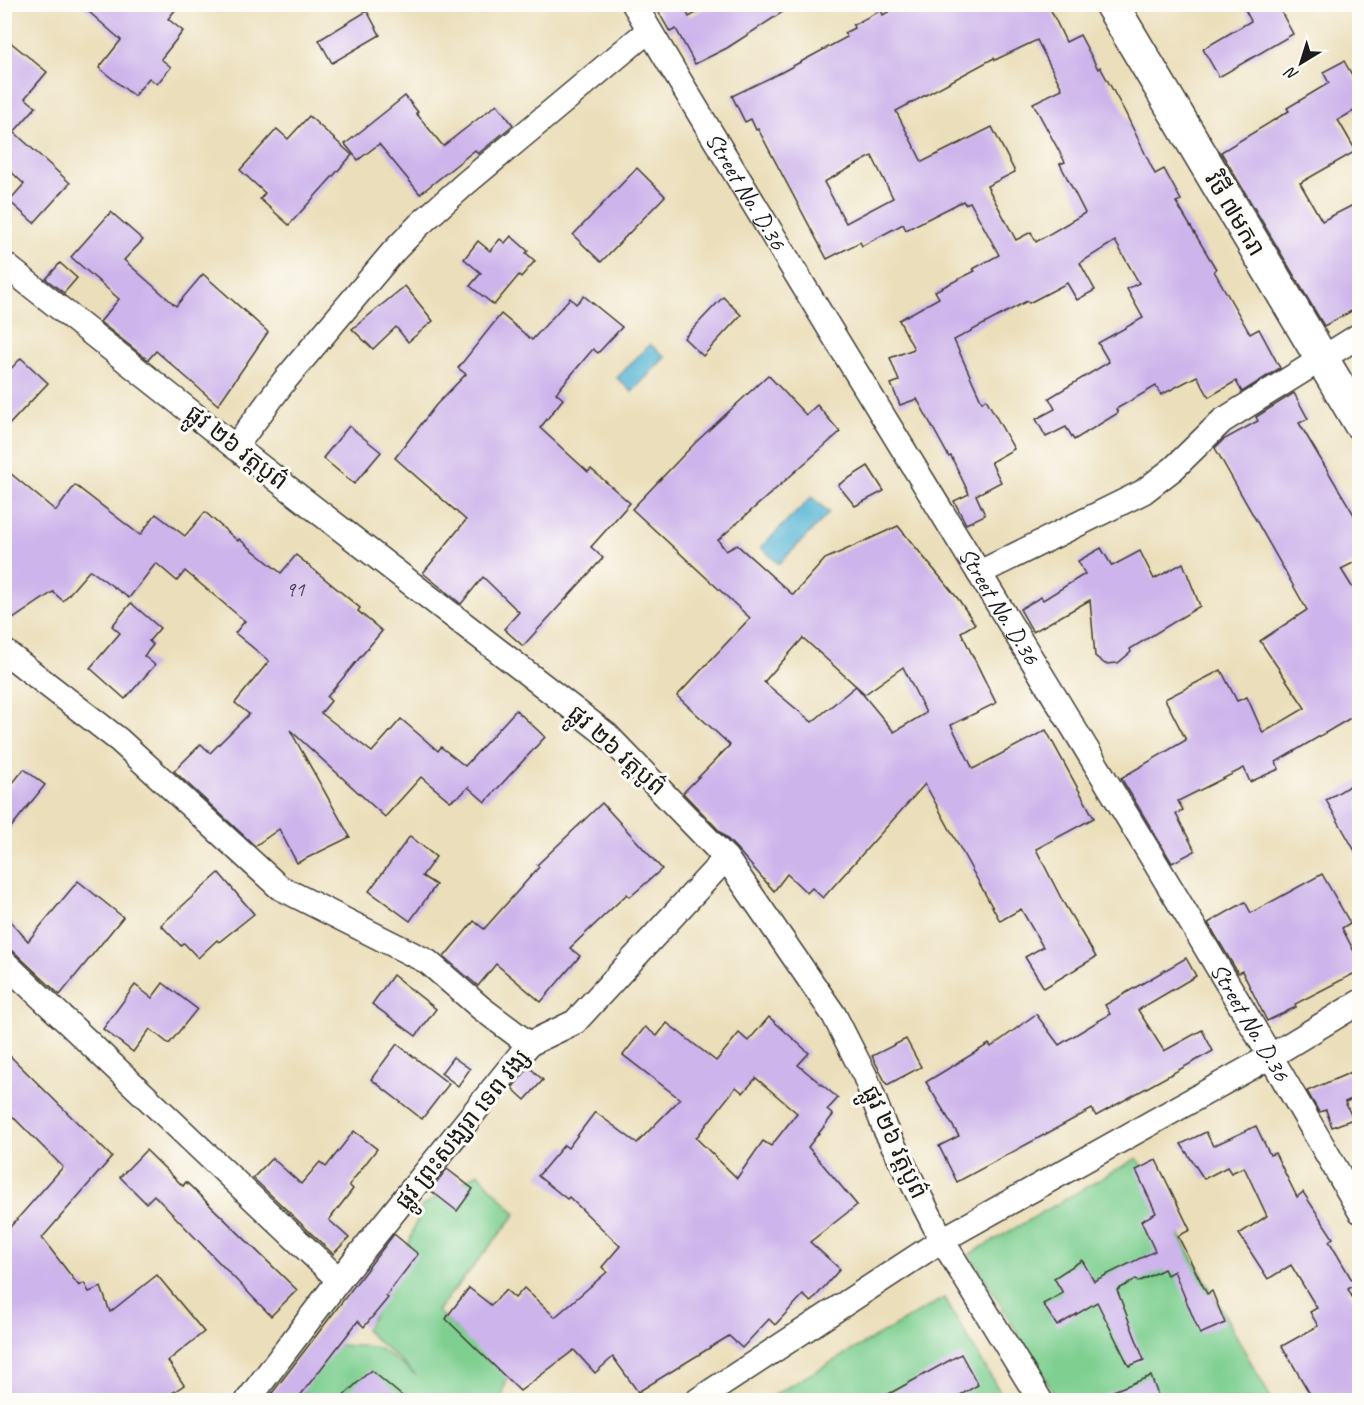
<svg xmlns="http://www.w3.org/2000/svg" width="1364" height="1405" font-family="Caveat,'Noto Sans Khmer',sans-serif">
<rect width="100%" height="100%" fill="#fdfcf7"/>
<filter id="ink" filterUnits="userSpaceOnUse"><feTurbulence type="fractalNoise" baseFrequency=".0167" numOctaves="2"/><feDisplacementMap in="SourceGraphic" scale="12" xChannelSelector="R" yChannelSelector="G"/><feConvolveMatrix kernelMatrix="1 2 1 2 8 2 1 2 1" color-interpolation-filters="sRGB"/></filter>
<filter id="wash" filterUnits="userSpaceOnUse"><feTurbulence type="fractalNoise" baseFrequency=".008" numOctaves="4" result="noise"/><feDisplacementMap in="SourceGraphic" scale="24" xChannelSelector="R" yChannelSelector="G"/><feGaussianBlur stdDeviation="1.35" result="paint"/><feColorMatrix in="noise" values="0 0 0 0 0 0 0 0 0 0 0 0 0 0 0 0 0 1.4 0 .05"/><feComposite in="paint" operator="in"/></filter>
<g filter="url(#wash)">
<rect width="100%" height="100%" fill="#ebdeba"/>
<!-- green -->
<g fill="#7ecf90" stroke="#4d7656" stroke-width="1.5">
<polygon points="1137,1158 1272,1400 1058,1400 970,1254"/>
<polygon points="478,1173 516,1214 437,1311 508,1375 501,1400 305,1400 303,1387 339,1345 377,1347 416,1375 365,1330 398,1274 422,1206"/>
<polygon points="944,1298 1005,1400 765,1400"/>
</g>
<!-- water -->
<g fill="#57b5d5" stroke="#3a6878" stroke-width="1.5">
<polygon points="650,344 665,357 632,392 617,378"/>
<polygon points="812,497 829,513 779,564 761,547"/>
</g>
<g id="blocks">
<!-- building -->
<g fill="#cdb4eb" fill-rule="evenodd">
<polygon points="80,4 180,4 168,19 183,31 161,59 171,67 157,84 149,78 134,96 99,68 121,40"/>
<polygon points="654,4 683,4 689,17 712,4 795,4 727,48 695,64 676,29 670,32"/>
<path d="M902,4H1048L1066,42L1080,35L1098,69L1100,67L1125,112L1155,174L1164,169L1181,200L1176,202L1216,269L1214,271L1250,334L1259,329L1280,368L1242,392L1236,381L1209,397L1197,376L1161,395L1156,386L1116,409L1118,413L1074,440L1066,427L1046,437L1036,419L1055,409L1049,398L1109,362L1098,343L1143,318L1127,289L1139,283L1115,241L1080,263L1095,290L1077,300L1067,283L1029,303L1027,301L954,340L982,402L986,399L1014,449L991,462L1001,482L976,495L985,515L966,524L954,501L969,494L951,456L949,457L917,399L900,405L891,384L899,381L890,358L914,349L899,320L939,298L935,291L975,271L973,269L999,255L970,202L965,204L963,201L906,230L903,224L862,246L860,242L827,259L758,129L756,130L751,119L745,122L732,96L782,72L847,37L844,33L854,28L853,25L881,10L883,15ZM1037,40L1062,89L1033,103L1065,162L1060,164L1085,213L1036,242L1031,232L1016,240L987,186L1015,172L992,127L922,162L896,111L994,58L995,60ZM872,156L893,198L846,223L824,182Z"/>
<polygon points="1242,4 1277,4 1293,34 1219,77 1203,49 1251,21"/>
<polygon points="367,11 380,35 332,63 319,40"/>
<polygon points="4,37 47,72 25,98 36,107 14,132 70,183 34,223 9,201 24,184 4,165"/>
<polygon points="1344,61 1359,87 1359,108 1338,120 1356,151 1300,183 1322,221 1359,202 1359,307 1324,326 1221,152 1289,111 1287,108 1329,83 1323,72"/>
<polygon points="405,96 418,112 416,113 443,146 497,104 513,125 478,154 475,150 420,194 379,144 358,160 345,144"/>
<polygon points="309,116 352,155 289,225 260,199 265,193 240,170 277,129 288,139"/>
<polygon points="637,168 665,196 601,262 573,235"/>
<polygon points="111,212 143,240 124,260 176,306 203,274 268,332 218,405 156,351 148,360 100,322 119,299 71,257"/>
<polygon points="511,236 528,251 526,253 535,261 521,277 519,275 494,305 470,286 481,273 464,259 478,241 490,251 500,239 505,243"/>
<polygon points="60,263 77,278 64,293 46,279"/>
<polygon points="405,286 433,321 408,342 396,327 373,349 352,329"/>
<polygon points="584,296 622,327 598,353 593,349 556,393 563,399 540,428 588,472 591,469 630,503 591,547 603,558 523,646 504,629 519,612 483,577 461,604 423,573 466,520 395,458 436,405 466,374 458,368 501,314 532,340 570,298 576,304"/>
<polygon points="723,297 741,315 703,356 684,338"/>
<polygon points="21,358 48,383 4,430 4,376"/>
<path d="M768,375L806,415L817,405L840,432L718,540L726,551L737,545L793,595L825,559L898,526L959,600L975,624L961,632L996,703L951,725L973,769L1046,730L1094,818L1036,849L1063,902L1096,957L1044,988L1025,957L1043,947L1021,909L1000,921L925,784L823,898L812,888L807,893L787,874L774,891L736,848L683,793L730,745L677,696L750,618L632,509L696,442ZM803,638L865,694L903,667L926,713L894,732L856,686L812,722L764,682Z"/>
<polygon points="1294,393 1308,419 1299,423 1359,523 1359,560 1341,569 1359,598 1359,713 1276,762 1279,769 1250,782 1244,768 1178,801 1183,810 1176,814 1195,851 1172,863 1121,778 1186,740 1165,699 1221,670 1237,701 1247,697 1263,733 1305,708 1260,641 1307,610 1215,448 1223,440 1258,421 1256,417"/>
<polygon points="349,426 381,452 354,484 323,458"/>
<polygon points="868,466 884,491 855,506 838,485"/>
<polygon points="4,468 56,511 75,485 140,535 156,514 185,536 205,512 238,541 239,539 281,573 296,555 360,608 358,611 382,631 327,697 331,701 321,713 372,752 401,719 438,751 441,747 465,766 516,710 545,737 485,802 468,787 462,794 450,801 421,777 385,817 290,730 350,837 297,863 279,829 255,846 174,771 201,744 210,753 249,714 235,703 269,661 235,633 245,621 185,571 177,581 156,563 129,598 90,570 63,601 53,592 4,625"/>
<polygon points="1101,548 1112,566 1140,551 1154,579 1183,563 1200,606 1130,649 1131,652 1118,663 1105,664 1095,656 1090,600 1033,632 1020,609 1041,597 1043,600 1085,574 1078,561"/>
<polygon points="131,603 160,628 149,641 153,645 144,656 155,665 125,699 90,668 120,633 112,626"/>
<polygon points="24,769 45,785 4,836 4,794"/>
<polygon points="1359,780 1359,858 1326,800"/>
<polygon points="602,803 662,869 630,897 627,894 570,948 580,956 541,1002 496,964 478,986 444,957 474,921 484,929 539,867 537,865"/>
<polygon points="410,836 436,857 422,876 436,885 410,921 369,891"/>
<polygon points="219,873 254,914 219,942 217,940 198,958 184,943 181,946 161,925"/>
<polygon points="1322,874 1350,923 1342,928 1359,961 1359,971 1295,1004 1296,1007 1267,1021 1242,971 1238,973 1208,923 1245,902 1251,913"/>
<polygon points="78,881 123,917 60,995 14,952 4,948 4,914 28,941"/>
<polygon points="1186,958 1196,976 1138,1010 1164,1051 1202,1030 1213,1051 1096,1116 1092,1109 957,1182 939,1146 959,1136 926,1082 989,1044 991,1047 1036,1014 1059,1045 1110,1014 1105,1005"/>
<polygon points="393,975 436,1009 416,1036 372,1004"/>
<polygon points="163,983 197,1009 169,1044 150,1029 133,1052 103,1029 135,985 152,998"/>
<path d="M769,1017L809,1053L798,1065L838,1098L827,1110L833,1115L808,1147L857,1205L810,1242L840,1269L811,1302L803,1295L775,1325L769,1319L742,1348L729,1336L638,1392L613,1357L595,1373L574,1350L520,1391L446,1319L449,1314L469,1288L491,1305L506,1290L515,1298L524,1288L555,1317L607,1272L602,1267L620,1246L569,1197L567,1199L538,1176L564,1145L568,1148L595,1112L637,1143L680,1099L623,1055L645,1027L657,1036L667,1023L716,1061L739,1033L748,1041ZM756,1078L797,1113L771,1146L763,1141L737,1178L696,1138L736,1087L743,1093Z"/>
<polygon points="906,1039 921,1067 887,1085 872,1056"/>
<polygon points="397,1044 449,1084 422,1119 371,1079"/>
<polygon points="4,1050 112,1157 42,1238 79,1286 84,1283 89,1292 101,1287 110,1312 157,1275 204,1332 168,1361 184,1385 160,1401 4,1401 4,1234 63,1167 4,1108"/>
<polygon points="453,1057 470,1069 458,1086 441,1073"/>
<polygon points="529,1067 543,1080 525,1100 512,1088"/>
<polygon points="1359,1069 1359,1096 1345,1102 1353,1119 1332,1127 1326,1110 1319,1112 1307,1091"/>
<polygon points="1256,1126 1270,1155 1275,1153 1297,1197 1303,1192 1333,1238 1329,1241 1355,1285 1348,1289 1359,1310 1359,1401 1314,1401 1282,1346 1318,1326 1310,1312 1317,1308 1291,1265 1268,1279 1239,1234 1267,1216 1244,1167 1231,1173 1227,1167 1204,1179 1181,1144 1206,1132 1213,1146"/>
<polygon points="354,1131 377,1149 349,1185 353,1189 329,1220 349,1238 333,1254 253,1178 272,1158 301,1184 320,1162 326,1167"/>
<polygon points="146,1150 183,1186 186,1182 297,1290 271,1316 154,1195 146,1203 120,1177"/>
<polygon points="1156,1160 1190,1230 1178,1236 1207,1294 1212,1291 1225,1323 1200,1334 1174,1271 1167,1275 1164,1269 1138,1282 1136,1279 1117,1290 1144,1360 1129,1366 1097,1302 1057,1326 1043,1304 1063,1293 1054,1278 1082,1260 1094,1281 1155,1251 1141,1221 1156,1213 1136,1170"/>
<polygon points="447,1169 473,1189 457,1211 430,1190"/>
<polygon points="394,1234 418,1254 386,1296 388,1298 364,1327 358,1321 296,1401 266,1401"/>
<polygon points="961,1354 978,1385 950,1401 876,1401"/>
<polygon points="371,1370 408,1401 338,1401"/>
<polygon points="1151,1376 1160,1401 1093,1401 1093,1399"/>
</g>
</g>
</g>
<g filter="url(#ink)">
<use href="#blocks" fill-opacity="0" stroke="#3b3934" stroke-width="1.5"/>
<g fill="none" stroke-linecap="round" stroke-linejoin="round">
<!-- street casing -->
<g stroke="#3b3934" stroke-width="27">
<g id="street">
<path id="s1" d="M634,4C873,408 1127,803 1360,1211"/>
<polyline points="4,264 235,447 607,735 726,858 834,1015 865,1076 885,1129 942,1240 1040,1400"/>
<polyline points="235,447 285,380 393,252 419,225 466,183 649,30"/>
<polyline points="979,573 1143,492 1174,468 1222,421 1360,335"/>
<polyline points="4,651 119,740 279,887 428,962 481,1008 529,1044"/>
<polyline points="4,962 339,1280"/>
<polyline points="248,1400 339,1280 529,1044 575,1022 726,858"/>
<polyline points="698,1400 942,1240 1271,1056 1360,1002"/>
</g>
</g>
<!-- secondary casing -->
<g stroke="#3b3934" stroke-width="36">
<polyline id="secondary" points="1111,4 1360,423"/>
</g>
<!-- street -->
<use href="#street" stroke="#fff" stroke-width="24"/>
<!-- secondary -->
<use href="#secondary" stroke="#fff" stroke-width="33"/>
</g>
</g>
<g text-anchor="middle" stroke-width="6" stroke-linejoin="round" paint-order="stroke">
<!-- number labels -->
<g font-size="21" fill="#484250">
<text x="295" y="596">91</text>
</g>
<!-- street labels -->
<g font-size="24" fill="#1c1c1c" stroke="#fdfcf7">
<text dy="8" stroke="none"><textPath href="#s1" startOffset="218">Street No. D.36</textPath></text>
<text transform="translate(1235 214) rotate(59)" y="8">វិថី ៧មករា</text>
<text transform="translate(237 447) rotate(38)" y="8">ផ្លូវ ២៦ វត្តបូព៌</text>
<text dy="8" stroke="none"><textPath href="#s1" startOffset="704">Street No. D.36</textPath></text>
<text transform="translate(617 750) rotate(42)" y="8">ផ្លូវ ២៦ វត្តបូព៌</text>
<text dy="8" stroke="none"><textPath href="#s1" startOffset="1190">Street No. D.36</textPath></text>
<text transform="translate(462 1129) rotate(-51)" y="8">ផ្លូវ ព្រះសង្ឃរា ទេព វង្ស</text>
<text transform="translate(895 1142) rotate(65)" y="8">ផ្លូវ ២៦ វត្តបូព៌</text>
</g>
</g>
<!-- margin -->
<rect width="1364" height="1405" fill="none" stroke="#fdfcf7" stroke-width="24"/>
<!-- north arrow -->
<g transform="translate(1301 63) rotate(218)" stroke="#fdfcf7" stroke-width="4.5" paint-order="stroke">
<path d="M0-4.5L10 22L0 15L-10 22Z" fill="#1c1c1c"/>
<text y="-9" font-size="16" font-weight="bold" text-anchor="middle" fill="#1c1c1c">N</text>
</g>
</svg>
